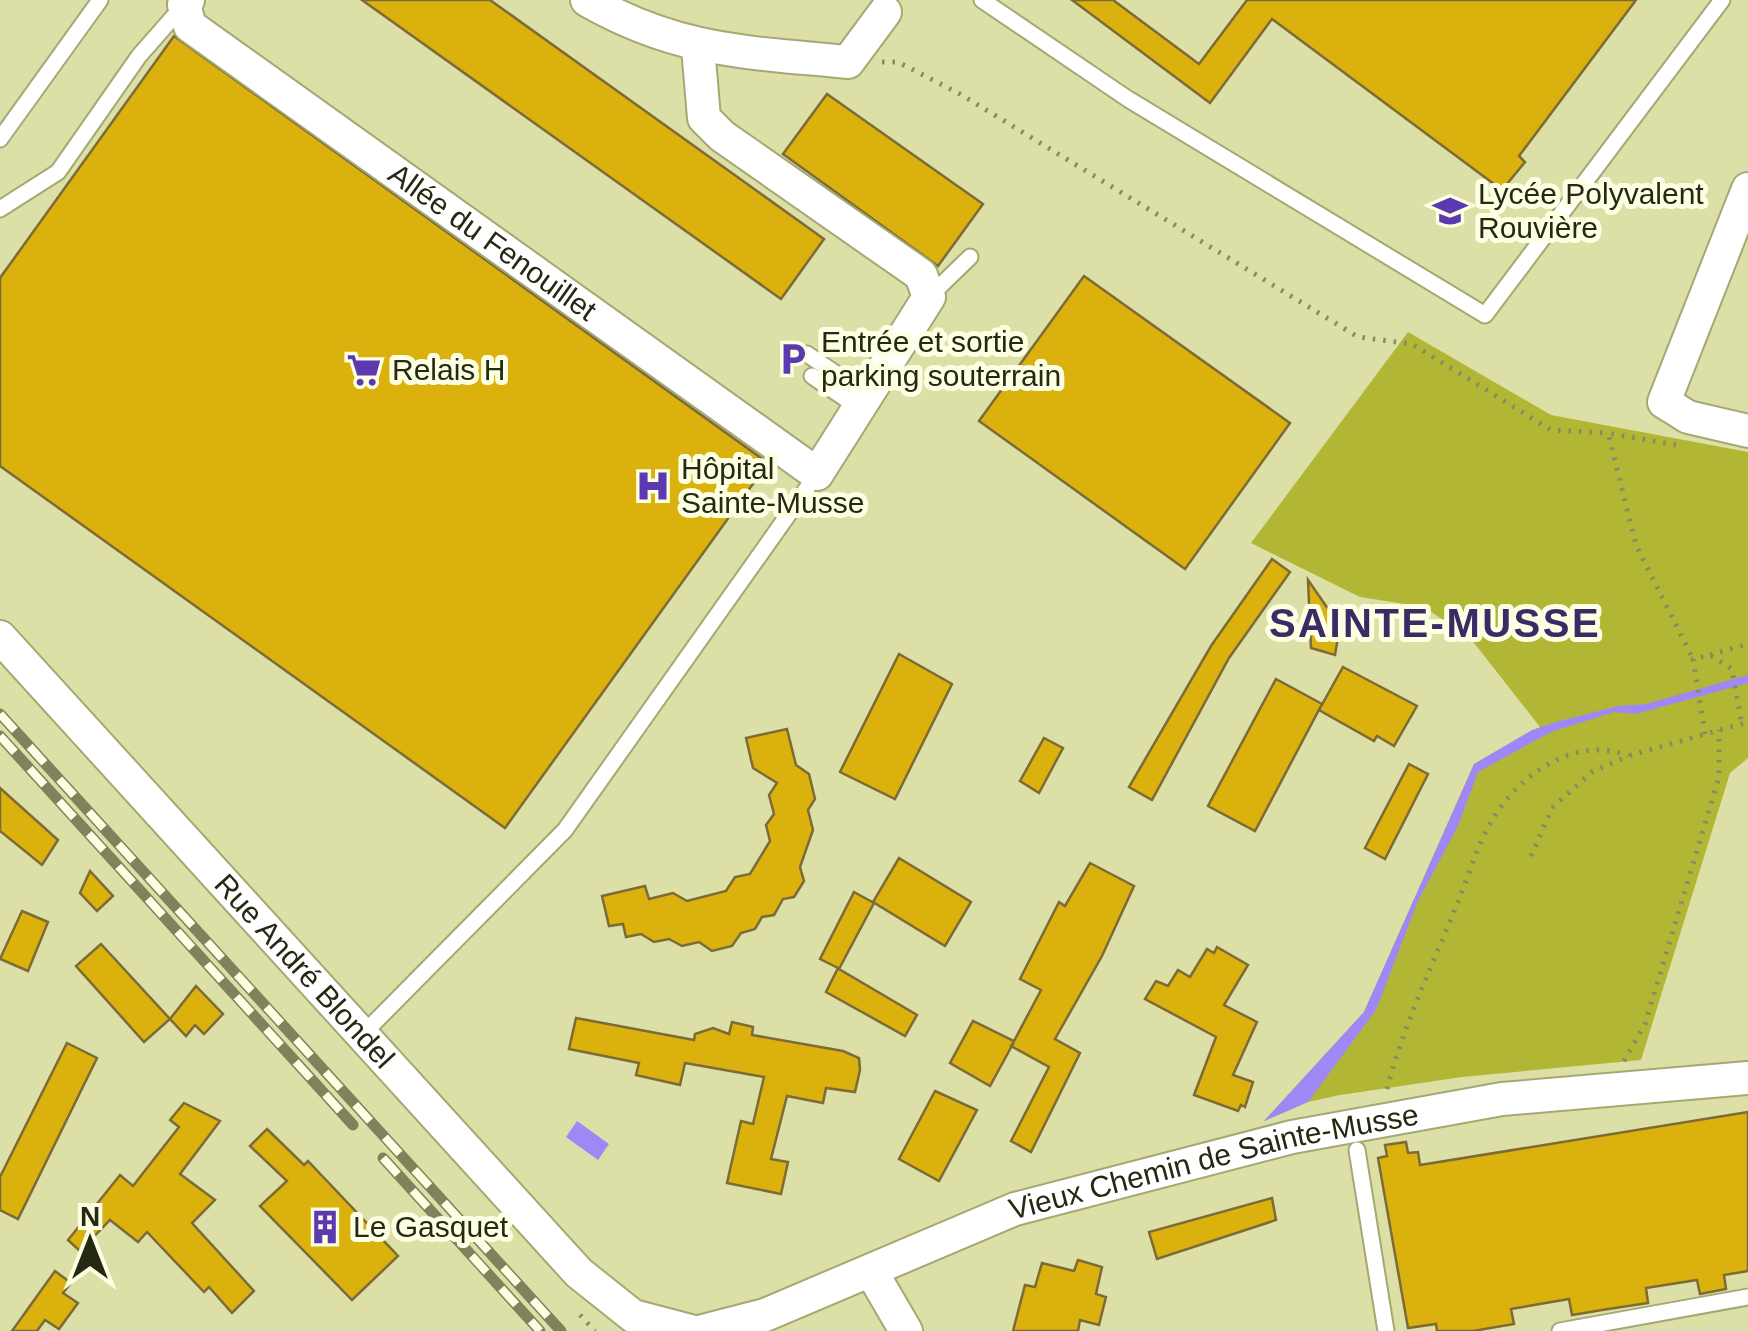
<svg xmlns="http://www.w3.org/2000/svg" width="1748" height="1331" font-family="Arial,sans-serif">
<rect width="100%" height="100%" fill="#dce0a7"/>
<!-- green -->
<polygon fill="#b2b635" points="1408,332 1551,415 1748,452 1748,758 1730,773 1641,1060 1462,1077 1340,1095 1308,1102 1264,1121 1364,1012 1474,764 1540,727 1471,639 1424,607 1360,597 1251,543"/>
<!-- water -->
<g fill="#9f88f5">
<polygon points="1748,675 1748,683 1636,714 1614,712 1551,732 1478,772 1458,826 1418,901 1376,1010 1308,1102 1264,1121 1364,1012 1474,764 1532,730 1556,722 1618,706 1646,704"/>
<polygon points="577,1121 609,1144 598,1160 566,1137"/>
</g>
<!-- building -->
<g fill="#dbb10e" stroke="#7c6b37" stroke-width="2.5">
<polygon points="362,0 490,0 824,239 781,299"/>
<polygon points="1072,0 1113,0 1199,64 1247,0 1636,0 1519,156 1525,162 1502,190 1272,19 1210,103"/>
<polygon points="174,36 768,463 505,828 0,466 0,278"/>
<polygon points="827,94 983,204 938,266 783,154"/>
<polygon points="1084,276 1290,423 1185,569 979,421"/>
<polygon points="1272,559 1290,572 1229,658 1152,800 1129,787 1211,646"/>
<polygon points="1308,580 1340,626 1335,655 1311,648"/>
<polygon points="899,654 952,684 895,799 840,772"/>
<polygon points="1343,667 1417,706 1394,746 1377,736 1374,741 1319,710"/>
<polygon points="1276,679 1322,704 1255,831 1208,806"/>
<polygon points="787,729 796,765 809,774 815,799 808,810 813,830 800,867 804,881 794,897 783,899 774,915 762,917 755,929 741,933 732,946 712,951 699,942 682,946 669,939 654,942 641,934 626,937 623,924 609,926 602,896 645,886 649,899 673,893 687,901 726,891 735,877 750,874 770,841 766,825 774,814 769,795 777,783 753,768 746,738"/>
<polygon points="1044,738 1063,748 1039,793 1020,781"/>
<polygon points="1409,764 1428,774 1385,859 1365,848"/>
<polygon points="0,788 58,840 42,865 0,831"/>
<polygon points="899,858 971,902 945,946 873,902"/>
<polygon points="1090,863 1134,886 1102,956 1055,1039 1080,1053 1031,1152 1011,1141 1049,1067 1011,1046 1014,1042 990,1086 950,1063 973,1021 1014,1041 1041,990 1020,979 1059,902 1065,906"/>
<polygon points="90,871 113,896 97,911 80,893"/>
<polygon points="854,892 874,903 839,969 917,1015 905,1036 826,992 838,968 820,959"/>
<polygon points="22,911 48,922 28,971 0,959"/>
<polygon points="101,944 170,1019 144,1042 76,966"/>
<polygon points="1217,947 1248,965 1224,1005 1257,1022 1233,1075 1253,1082 1245,1107 1241,1105 1238,1111 1194,1095 1216,1037 1145,999 1156,981 1168,986 1178,970 1190,977 1207,949 1214,953"/>
<polygon points="196,986 223,1014 204,1034 195,1025 186,1036 170,1019"/>
<polygon points="576,1018 694,1040 695,1034 713,1028 729,1034 732,1022 753,1027 752,1035 843,1051 859,1058 860,1070 855,1092 826,1088 823,1103 787,1096 771,1159 788,1162 781,1194 727,1183 741,1121 753,1124 764,1077 685,1063 680,1085 636,1075 639,1063 569,1049"/>
<polygon points="67,1043 97,1058 18,1219 0,1210 0,1177"/>
<polygon points="935,1091 977,1110 939,1181 899,1159"/>
<polygon points="184,1103 220,1121 180,1174 215,1200 192,1223 254,1291 232,1313 209,1287 204,1292 147,1232 138,1242 110,1220 80,1251 68,1240 120,1175 133,1186 179,1127 170,1120"/>
<polygon points="1748,1112 1748,1271 1724,1275 1726,1289 1700,1294 1697,1280 1646,1288 1648,1303 1602,1310 1572,1315 1569,1299 1511,1309 1514,1324 1473,1331 1437,1331 1436,1324 1408,1328 1378,1158 1387,1156 1385,1145 1406,1142 1408,1153 1418,1152 1420,1165"/>
<polygon points="267,1129 304,1165 308,1161 398,1256 352,1300 260,1206 287,1181 250,1146"/>
<polygon points="1272,1198 1276,1220 1157,1259 1149,1232"/>
<polygon points="1078,1260 1102,1267 1096,1294 1106,1297 1099,1325 1080,1320 1078,1331 1013,1331 1025,1285 1035,1287 1042,1263 1074,1271"/>
<polygon points="55,1271 71,1283 63,1293 78,1303 59,1329 45,1320 37,1331 12,1331"/>
</g>
<g fill="none" stroke-linecap="round" stroke-linejoin="round">
<!-- service casing -->
<g stroke="#a5a872" stroke-width="19">
<g id="service">
<polyline points="982,0 1128,99 1485,315 1722,0"/>
<polyline points="0,139 100,0"/>
<polyline points="0,209 58,172 139,56 182,7"/>
<polyline points="930,296 970,257"/>
<polyline points="807,354 867,395"/>
<polyline points="812,376 858,407"/>
<polyline points="362,1035 565,830 817,474"/>
<polyline points="1357,1150 1386,1331"/>
<polyline points="1560,1331 1748,1297"/>
</g>
</g>
<!-- minor casing -->
<g stroke="#a5a872" stroke-width="36">
<g id="minor">
<path id="s1" d="M188,0L184,5L190,26L817,474L929,297L921,275L722,136L704,118L698,47"/>
<path d="M587,0C678,52 746,52 848,62L885,12"/>
<polyline points="1748,189 1664,402 1688,417 1748,431"/>
<path id="s2" d="M0,637L579,1273L633,1316L690,1331"/>
<polyline points="871,1271 906,1331"/>
<path id="s3" d="M703,1331L765,1315L1015,1209L1292,1137L1502,1099L1748,1078"/>
</g>
</g>
<!-- path -->
<g stroke="#888a62" stroke-width="5" stroke-dasharray="2.5 8" stroke-linecap="butt">
<polyline points="882,62 898,62 960,94 1358,337 1412,344 1551,430 1608,433"/>
<polyline points="1676,445 1608,433 1636,545 1693,659"/>
<polyline points="1710,655 1748,644"/>
<polyline points="1705,734 1693,659 1710,655 1732,669 1741,720"/>
<polyline points="1531,856 1552,808 1592,772 1628,756 1748,722"/>
<polyline points="1624,1061 1645,1024 1719,777 1719,730"/>
<path d="M1387,1089C1404,1024 1433,964 1458,902C1469,875 1478,842 1494,817C1521,773 1577,735 1628,756"/>
<polyline points="580,1315 595,1331"/>
</g>
<!-- service -->
<use href="#service" stroke="#fff" stroke-width="15"/>
<!-- minor -->
<use href="#minor" stroke="#fff" stroke-width="32"/>
<!-- rail casing -->
<g stroke="#7f825b" stroke-width="11">
<g id="rail">
<polyline points="0,714 561,1331"/>
<polyline points="0,736 353,1125"/>
<polyline points="383,1158 540,1331"/>
</g>
</g>
<!-- rail -->
<use href="#rail" stroke="#fcffe2" stroke-width="8" stroke-dasharray="22" stroke-linecap="butt"/>
</g>
<!-- icons -->
<defs>
<g id="school-bare" transform="scale(2.7)"><path d="M0-5L7-2L0 1L-7-2ZM-4 1L0 2.5L4 1V4Q0 6-4 4Z" fill="#5d39b1" stroke="#fcffe2" stroke-width="2.5" paint-order="stroke"/></g>
<g id="parking-bare" transform="scale(2.7)"><path d="M-3.5-5.5H1a3.5 3.5 0 0 1 0 7H-1V5.5H-3.5ZM-1-3.4V-.6H.8a1.4 1.4 0 0 0 0-2.8Z" fill="#5d39b1" stroke="#fcffe2" stroke-width="2.5" paint-order="stroke"/></g>
<g id="supermarket-bare" transform="scale(2.7)"><path d="M-6-5.5h2.5l.6 2H6L4.5 2H-2.5L-4.4-4H-6ZM-1.5 3.2a1.3 1.3 0 1 0 .1 0ZM3 3.2a1.3 1.3 0 1 0 .1 0Z" fill="#5d39b1" stroke="#fcffe2" stroke-width="2.5" paint-order="stroke"/></g>
<g id="hospital-bare" transform="scale(2.7)"><path d="M-5-5h3v3.5h4V-5h3V5h-3V1.5h-4V5h-3Z" fill="#5d39b1" stroke="#fcffe2" stroke-width="2.5" paint-order="stroke"/></g>
<g id="building-bare" transform="scale(2.7)"><path d="M-4-6H4V6H1V3H-1V6H-4ZM-2.5-4.3h1.7v1.8h-1.7ZM.8-4.3h1.7v1.8H.8ZM-2.5-1h1.7V.8h-1.7ZM.8-1h1.7V.8H.8Z" fill="#5d39b1" stroke="#fcffe2" stroke-width="2.5" paint-order="stroke"/></g>
</defs>
<g fill-rule="evenodd">
<use href="#school-bare" x="1450" y="211"/>
<use href="#parking-bare" x="793" y="359"/>
<use href="#supermarket-bare" x="364" y="370"/>
<use href="#hospital-bare" x="653" y="486"/>
<use href="#building-bare" x="325" y="1227"/>
</g>
<g text-anchor="middle" stroke-width="10" stroke-linejoin="round" paint-order="stroke">
<!-- poi labels -->
<g font-size="30" fill="#272812" stroke="#fcffe2" text-anchor="start">
<text x="1478" y="204">Lycée Polyvalent<tspan x="1478" dy="34">Rouvière</tspan></text>
<text x="821" y="352">Entrée et sortie<tspan x="821" dy="34">parking souterrain</tspan></text>
<text x="392" y="380">Relais H</text>
<text x="681" y="479">Hôpital<tspan x="681" dy="34">Sainte-Musse</tspan></text>
<text x="353" y="1237">Le Gasquet</text>
</g>
<!-- street labels -->
<g font-size="30" fill="#272812" stroke="#fcffe2">
<text dy="10" stroke="none"><textPath href="#s1" startOffset="400">Allée du Fenouillet</textPath></text>
<text dy="10" stroke="none"><textPath href="#s2" startOffset="452">Rue André Blondel</textPath></text>
<text dy="10" stroke="none"><textPath href="#s3" startOffset="540">Vieux Chemin de Sainte-Musse</textPath></text>
</g>
<!-- district labels -->
<g font-size="40" font-weight="bold" letter-spacing="2.5" fill="#3a2b66" stroke="#fcffe2">
<text x="1435" y="637">SAINTE-MUSSE</text>
</g>
</g>
<!-- north arrow -->
<g transform="translate(90 1241)" stroke="#fcffe2" stroke-width="8" paint-order="stroke">
<path d="M0-8L18 38L0 25L-18 38Z" fill="#272812"/>
<text y="-15" font-size="28" font-weight="bold" text-anchor="middle" fill="#272812">N</text>
</g>
</svg>
